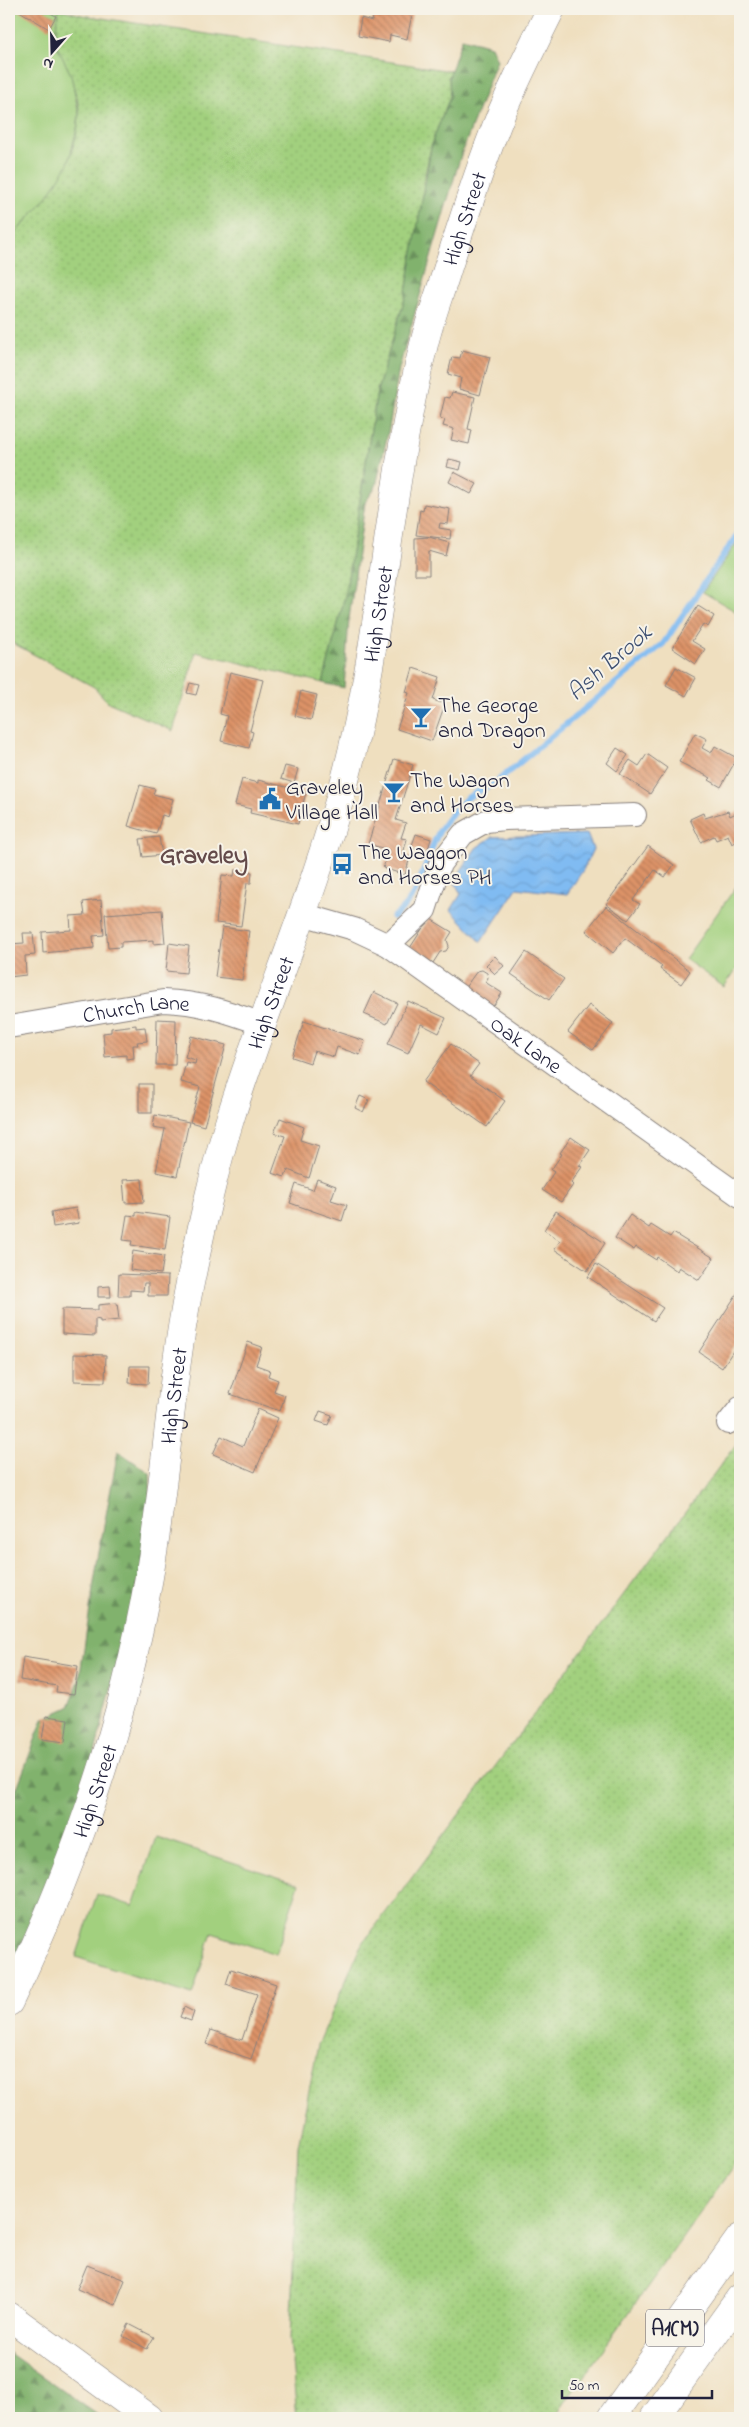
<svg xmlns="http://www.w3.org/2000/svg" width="749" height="2427" font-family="'Indie Flower',sans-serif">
<defs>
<pattern id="grass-dots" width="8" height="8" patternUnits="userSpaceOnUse" patternTransform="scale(1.25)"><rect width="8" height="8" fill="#a2d07e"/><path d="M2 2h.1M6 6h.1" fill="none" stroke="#8bb26e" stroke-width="1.8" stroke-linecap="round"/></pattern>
<pattern id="forest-firs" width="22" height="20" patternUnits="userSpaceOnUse" patternTransform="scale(1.25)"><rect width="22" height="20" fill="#81b26d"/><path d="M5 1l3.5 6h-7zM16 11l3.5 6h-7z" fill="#69905b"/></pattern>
<pattern id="water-waves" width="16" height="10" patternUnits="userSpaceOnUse" patternTransform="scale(1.25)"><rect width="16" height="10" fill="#80bbf2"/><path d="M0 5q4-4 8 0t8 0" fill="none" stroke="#6ea0d0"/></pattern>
<pattern id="building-back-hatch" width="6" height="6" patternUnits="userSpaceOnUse" patternTransform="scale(1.25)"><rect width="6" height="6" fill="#dd9367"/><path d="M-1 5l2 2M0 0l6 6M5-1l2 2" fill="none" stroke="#b37856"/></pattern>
</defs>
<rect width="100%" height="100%" fill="#f7f3e8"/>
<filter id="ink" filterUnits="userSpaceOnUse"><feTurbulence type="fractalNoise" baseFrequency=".02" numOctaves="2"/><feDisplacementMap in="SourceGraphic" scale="10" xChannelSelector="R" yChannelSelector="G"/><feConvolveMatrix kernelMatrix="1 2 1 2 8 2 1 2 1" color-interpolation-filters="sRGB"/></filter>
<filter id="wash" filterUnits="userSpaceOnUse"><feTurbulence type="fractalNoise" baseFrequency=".0096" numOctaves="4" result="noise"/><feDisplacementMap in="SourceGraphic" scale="20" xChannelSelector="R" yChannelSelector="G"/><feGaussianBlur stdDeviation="1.12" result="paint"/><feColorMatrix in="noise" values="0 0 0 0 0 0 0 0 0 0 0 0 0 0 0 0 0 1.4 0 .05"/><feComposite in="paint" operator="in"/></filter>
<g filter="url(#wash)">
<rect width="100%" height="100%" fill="#efdfbf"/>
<!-- grass -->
<g fill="url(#grass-dots)" stroke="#62795c">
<path d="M59,9L82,15L451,71L449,77L450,97L432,142L424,180L422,203L405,298L377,391L345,596L323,683L196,652L173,731L108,702L94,687L9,641V240C41,206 76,165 79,116C80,104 74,90 71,78C68,66 58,55 56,43C54,32 57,20 59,9Z"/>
<polygon points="740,1439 740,2157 554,2418 297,2418 290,2339 298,2146 318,2045 360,1947"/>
</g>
<!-- forest -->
<g fill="url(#forest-firs)" stroke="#526a54">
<polygon points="462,38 491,46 497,60 461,155 443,216 399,368 389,428 376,486 365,503 349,619 344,688 323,683 345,596 377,391 405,298 432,142 450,97 449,77"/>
<polygon points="118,1451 150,1473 151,1531 85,1792 9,1981 9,1809 43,1719 69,1707 79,1681 97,1563"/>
<polygon points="9,2353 102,2418 9,2418"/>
</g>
<!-- park -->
<g fill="#a2d07e" stroke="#62795c">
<polygon points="9,9 59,9 56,27 56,44 71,75 79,114 77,129 68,164 48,196 9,240"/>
<polygon points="740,538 740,614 703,592"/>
<polygon points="738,884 740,886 740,964 724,987 685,959"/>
<polygon points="156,1837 299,1884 276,1954 212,1933 192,1995 76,1957 97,1894 133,1906"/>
</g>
<!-- water -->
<polygon fill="url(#water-waves)" stroke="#516e96" points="587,834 593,849 583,870 567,894 517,888 481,942 451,910 461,894 454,881 476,848 492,837"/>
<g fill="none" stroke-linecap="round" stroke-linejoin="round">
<!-- stream -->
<path stroke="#80bbf2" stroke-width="6" d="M393,917C423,895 423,861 440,830C447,819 455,809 465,800C472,793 485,788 495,783L663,644L740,531"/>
</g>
<g id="blocks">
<!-- building -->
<g fill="url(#building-back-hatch)">
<polygon points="16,9 43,9 56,16 49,29"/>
<polygon points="375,9 413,9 407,39 390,35 389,42 358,36 361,18 372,21"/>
<polygon points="462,350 490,357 480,395 459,389 461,378 448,374 452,357 460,358"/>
<polygon points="452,392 475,397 468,429 472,430 469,444 451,440 454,429 443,426 445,420 440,418 445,397 450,398"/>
<polygon points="449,459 462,462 460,470 447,467"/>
<polygon points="454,472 477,484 471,494 449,482"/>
<polygon points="424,504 450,509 448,524 440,523 439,528 451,530 450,539 416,535 420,510 423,511"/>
<polygon points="429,537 449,543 446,556 429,551 429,575 415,575 415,538"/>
<polygon points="698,606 714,616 708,627 703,624 692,641 705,649 696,664 672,648"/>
<polygon points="676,667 696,678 686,696 666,685"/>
<polygon points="413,668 440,677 433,700 445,704 432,741 397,729 409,693 406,692"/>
<polygon points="230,672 263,680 250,731 253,732 249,748 221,741 227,716 220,714"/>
<polygon points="190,683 199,685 196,695 187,693"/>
<polygon points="301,691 317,695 311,720 295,716"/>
<polygon points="695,733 707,739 702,748 711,753 715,746 737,758 721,787 709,780 711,778 679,762"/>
<polygon points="617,748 628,755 617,771 607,763"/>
<polygon points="647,754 667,768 650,794 620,774 630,760 639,766"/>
<polygon points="394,759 413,765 396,820 406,823 401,838 407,839 403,854 410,857 405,875 383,868 389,850 368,844"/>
<polygon points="285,766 298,769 294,783 281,779"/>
<polygon points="242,779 258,783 258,780 306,792 298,824 250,813 251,809 235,805"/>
<polygon points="140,785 155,789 153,794 173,799 168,817 162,815 156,834 128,826"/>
<polygon points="728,811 730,816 740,811 740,840 732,844 728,835 716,840 714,836 701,842 690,819 703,813 705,818"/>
<polygon points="416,834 431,839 427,853 411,848"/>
<polygon points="159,837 162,855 143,857 140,839"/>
<polygon points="648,846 674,865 665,877 655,870 633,900 640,904 628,920 606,904"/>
<polygon points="235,870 252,872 251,883 247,883 241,926 216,923 222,875 234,876"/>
<polygon points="101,900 104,935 93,936 94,948 43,953 42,932 71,930 70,916 85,915 83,902"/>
<polygon points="606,906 690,971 681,984 660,969 662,966 625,938 613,953 586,931"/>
<polygon points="162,910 165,943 154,944 154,940 121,942 121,947 108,948 105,914"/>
<polygon points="429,918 452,932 447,940 449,946 446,951 440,952 433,963 410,948"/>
<polygon points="222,927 249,931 242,980 215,977"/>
<polygon points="23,933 33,933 35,955 25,956 26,975 9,977 9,944 24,943"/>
<polygon points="169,943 189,946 186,973 166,971"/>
<polygon points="526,952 564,979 549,1000 511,974"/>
<polygon points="495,956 504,966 495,974 486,965"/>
<polygon points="482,970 487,973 488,978 485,982 502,993 492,1008 464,989 477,971"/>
<polygon points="374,992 397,1003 387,1024 364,1014"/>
<polygon points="408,1001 446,1018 439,1033 421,1024 408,1053 388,1044"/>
<polygon points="589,1005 613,1023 593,1050 568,1032"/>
<polygon points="157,1019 176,1020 175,1065 156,1065"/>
<polygon points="304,1021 365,1041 360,1055 337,1047 334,1057 314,1051 310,1063 292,1057"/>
<polygon points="136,1025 136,1028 145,1027 147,1041 137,1042 138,1045 133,1045 134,1058 126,1059 126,1055 105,1057 103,1033 111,1032 111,1028"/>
<polygon points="191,1036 226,1045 204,1126 190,1122 200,1087 181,1082 186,1062 195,1064 196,1060 185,1057"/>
<polygon points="451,1044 479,1064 470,1076 505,1101 487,1127 423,1082"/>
<rect x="139" y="1084" width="13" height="29"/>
<polygon points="360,1096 369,1100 363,1112 355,1108"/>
<polygon points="155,1115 189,1122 177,1176 156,1172 165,1129 153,1127"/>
<polygon points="280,1118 304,1127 300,1140 319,1146 309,1178 288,1170 285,1177 272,1173 285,1136 274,1133"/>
<polygon points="571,1137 590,1150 579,1166 582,1167 571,1183 573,1185 561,1202 542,1190 554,1172 551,1170 562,1154 560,1153"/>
<polygon points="142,1179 144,1202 125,1203 123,1180"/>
<polygon points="317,1179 336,1186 331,1200 347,1205 342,1221 290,1203 296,1184 313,1190"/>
<polygon points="76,1208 79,1223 53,1227 51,1212"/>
<polygon points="556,1211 605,1243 587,1271 554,1249 560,1241 544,1230"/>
<polygon points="136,1212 170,1217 165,1250 131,1245 132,1241 123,1240 127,1215 136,1216"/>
<polygon points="630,1215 649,1228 651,1225 670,1237 673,1233 714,1258 699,1280 679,1267 677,1271 657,1257 656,1260 636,1247 634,1250 615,1238"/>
<polygon points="133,1251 164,1256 161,1274 130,1270"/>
<polygon points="596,1264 663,1308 654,1321 588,1277"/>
<polygon points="119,1274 168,1276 167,1296 148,1296 148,1283 144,1283 143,1291 130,1290 130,1296 118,1296"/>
<polygon points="110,1286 111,1297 98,1297 98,1287"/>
<polygon points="740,1289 740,1340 722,1368 699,1352"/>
<polygon points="117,1303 119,1320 100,1322 100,1320 95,1319 95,1336 62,1334 62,1309 98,1310 98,1305"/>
<polygon points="248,1342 262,1347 256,1365 270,1370 268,1376 278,1380 274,1391 285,1395 280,1411 230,1394"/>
<polygon points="74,1354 106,1355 105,1382 74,1381"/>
<polygon points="130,1366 149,1366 148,1384 129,1383"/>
<polygon points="258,1409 278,1418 255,1472 213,1454 221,1436 243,1446"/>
<polygon points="320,1411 332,1415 328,1425 316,1421"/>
<polygon points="23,1657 78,1666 74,1694 56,1692 57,1686 20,1680"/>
<polygon points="46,1716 68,1719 65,1742 42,1739"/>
<polygon points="231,1969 276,1984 251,2059 206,2044 211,2030 242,2040 257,1994 226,1984"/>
<polygon points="184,2007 194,2012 191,2021 180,2017"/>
<polygon points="87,2265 125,2280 115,2305 77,2289"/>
<polygon points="129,2324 154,2337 147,2349 123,2336"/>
</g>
</g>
</g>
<g filter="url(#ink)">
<use href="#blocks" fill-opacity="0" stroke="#88807d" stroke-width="1"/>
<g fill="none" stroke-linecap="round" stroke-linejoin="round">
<!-- minor casing -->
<g stroke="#88807d" stroke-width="24">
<g id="minor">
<path id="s1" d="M302,914L354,929L388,945L740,1196"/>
<polyline points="388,945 425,910 440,864 463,834 486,821 505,819 635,815"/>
<path id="s2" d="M9,1027L163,1001C199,1002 229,1012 262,1024"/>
<polyline points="728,1423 740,1408"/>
</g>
</g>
<!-- tertiary casing -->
<g stroke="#88807d" stroke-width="29">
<polyline id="tertiary" points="9,2316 149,2418"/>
</g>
<!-- secondary casing -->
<g stroke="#88807d" stroke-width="29">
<g id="secondary">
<path id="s3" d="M9,2002C73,1869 124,1723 149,1577C166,1481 170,1384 189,1288C201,1230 213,1173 231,1116C266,1004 314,895 345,780C383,636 388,484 425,340C431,316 440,293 447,270C464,217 481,163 502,112C517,77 534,43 551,9"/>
</g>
</g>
<!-- motorway casing -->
<g stroke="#88807d" stroke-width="29">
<g id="motorway">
<polyline points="611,2418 740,2238"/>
<polyline points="654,2418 740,2298"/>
</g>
</g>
<!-- minor -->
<use href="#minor" stroke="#fff" stroke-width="22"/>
<!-- tertiary -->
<use href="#tertiary" stroke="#fff" stroke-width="28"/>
<!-- secondary -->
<use href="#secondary" stroke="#fff" stroke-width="28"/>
<!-- motorway -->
<use href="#motorway" stroke="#fff" stroke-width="28"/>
</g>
</g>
<!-- icons -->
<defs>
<g id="bar-bare" transform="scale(1.725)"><path d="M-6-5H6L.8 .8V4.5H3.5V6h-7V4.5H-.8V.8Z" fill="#1f6fb2" stroke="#f7f3e8" stroke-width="2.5" paint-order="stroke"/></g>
<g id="civic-bare" transform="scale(1.725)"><path d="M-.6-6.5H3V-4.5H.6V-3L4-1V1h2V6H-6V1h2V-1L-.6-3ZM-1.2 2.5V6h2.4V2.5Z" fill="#1f6fb2" stroke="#f7f3e8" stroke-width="2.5" paint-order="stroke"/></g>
<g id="bus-bare" transform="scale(1.725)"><path d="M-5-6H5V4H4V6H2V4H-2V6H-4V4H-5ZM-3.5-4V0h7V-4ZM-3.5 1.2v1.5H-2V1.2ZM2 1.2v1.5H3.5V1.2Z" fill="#1f6fb2" stroke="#f7f3e8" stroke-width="2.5" paint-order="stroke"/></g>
</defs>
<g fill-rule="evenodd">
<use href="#bar-bare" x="421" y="717"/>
<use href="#bar-bare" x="394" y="792"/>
<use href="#civic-bare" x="270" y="799"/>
<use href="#bus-bare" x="342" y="864"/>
</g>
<g text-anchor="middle" stroke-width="4" stroke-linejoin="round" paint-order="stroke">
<!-- shield labels -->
<rect fill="#f7f3e8" stroke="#62616f" stroke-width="1" x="646" y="2309.5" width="58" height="37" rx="4"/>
<g font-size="21" font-weight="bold" fill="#22223b">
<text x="675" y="2335">A1(M)</text>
</g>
<!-- street labels -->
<g font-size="22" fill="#22223b" stroke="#f7f3e8">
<text dy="8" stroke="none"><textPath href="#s3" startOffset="1848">High Street</textPath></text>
<text dy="8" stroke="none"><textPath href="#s3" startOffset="1442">High Street</textPath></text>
<text dy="8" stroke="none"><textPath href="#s3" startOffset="1038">High Street</textPath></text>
<text dy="8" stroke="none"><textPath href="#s2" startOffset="129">Church Lane</textPath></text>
<text dy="8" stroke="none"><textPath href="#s1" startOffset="262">Oak Lane</textPath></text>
<text dy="8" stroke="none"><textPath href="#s3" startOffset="632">High Street</textPath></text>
<text dy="8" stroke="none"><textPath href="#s3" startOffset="228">High Street</textPath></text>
</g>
<!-- poi labels -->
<g font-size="22" fill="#22223b" stroke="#f7f3e8" text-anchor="start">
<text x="438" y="712">The George<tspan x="438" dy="25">and Dragon</tspan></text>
<text x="410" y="787">The Wagon<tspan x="410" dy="25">and Horses</tspan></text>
<text x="286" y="794">Graveley<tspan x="286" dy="25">Village Hall</tspan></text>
<text x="358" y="859">The Waggon<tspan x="358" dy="25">and Horses PH</tspan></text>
</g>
<!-- water labels -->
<g font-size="24" font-style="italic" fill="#3e5072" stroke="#f7f3e8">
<text transform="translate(609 662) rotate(-41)" y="8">Ash Brook</text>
</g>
<!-- quarter labels -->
<g font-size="25" font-weight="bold" fill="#634a4a" stroke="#f7f3e8">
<text x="204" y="863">Graveley</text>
</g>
</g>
<!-- margin -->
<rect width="749" height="2427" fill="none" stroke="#f7f3e8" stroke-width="30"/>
<!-- north arrow -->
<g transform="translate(52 52) rotate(200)" stroke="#f7f3e8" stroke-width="4" paint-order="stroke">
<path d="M0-4L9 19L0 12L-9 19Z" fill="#22223b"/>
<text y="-8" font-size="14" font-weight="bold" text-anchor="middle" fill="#22223b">N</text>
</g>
<!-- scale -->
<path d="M562 2390v8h150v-8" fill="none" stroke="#22223b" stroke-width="2.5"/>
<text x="569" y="2390" font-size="15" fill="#22223b" stroke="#f7f3e8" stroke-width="4" paint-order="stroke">50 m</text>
</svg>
